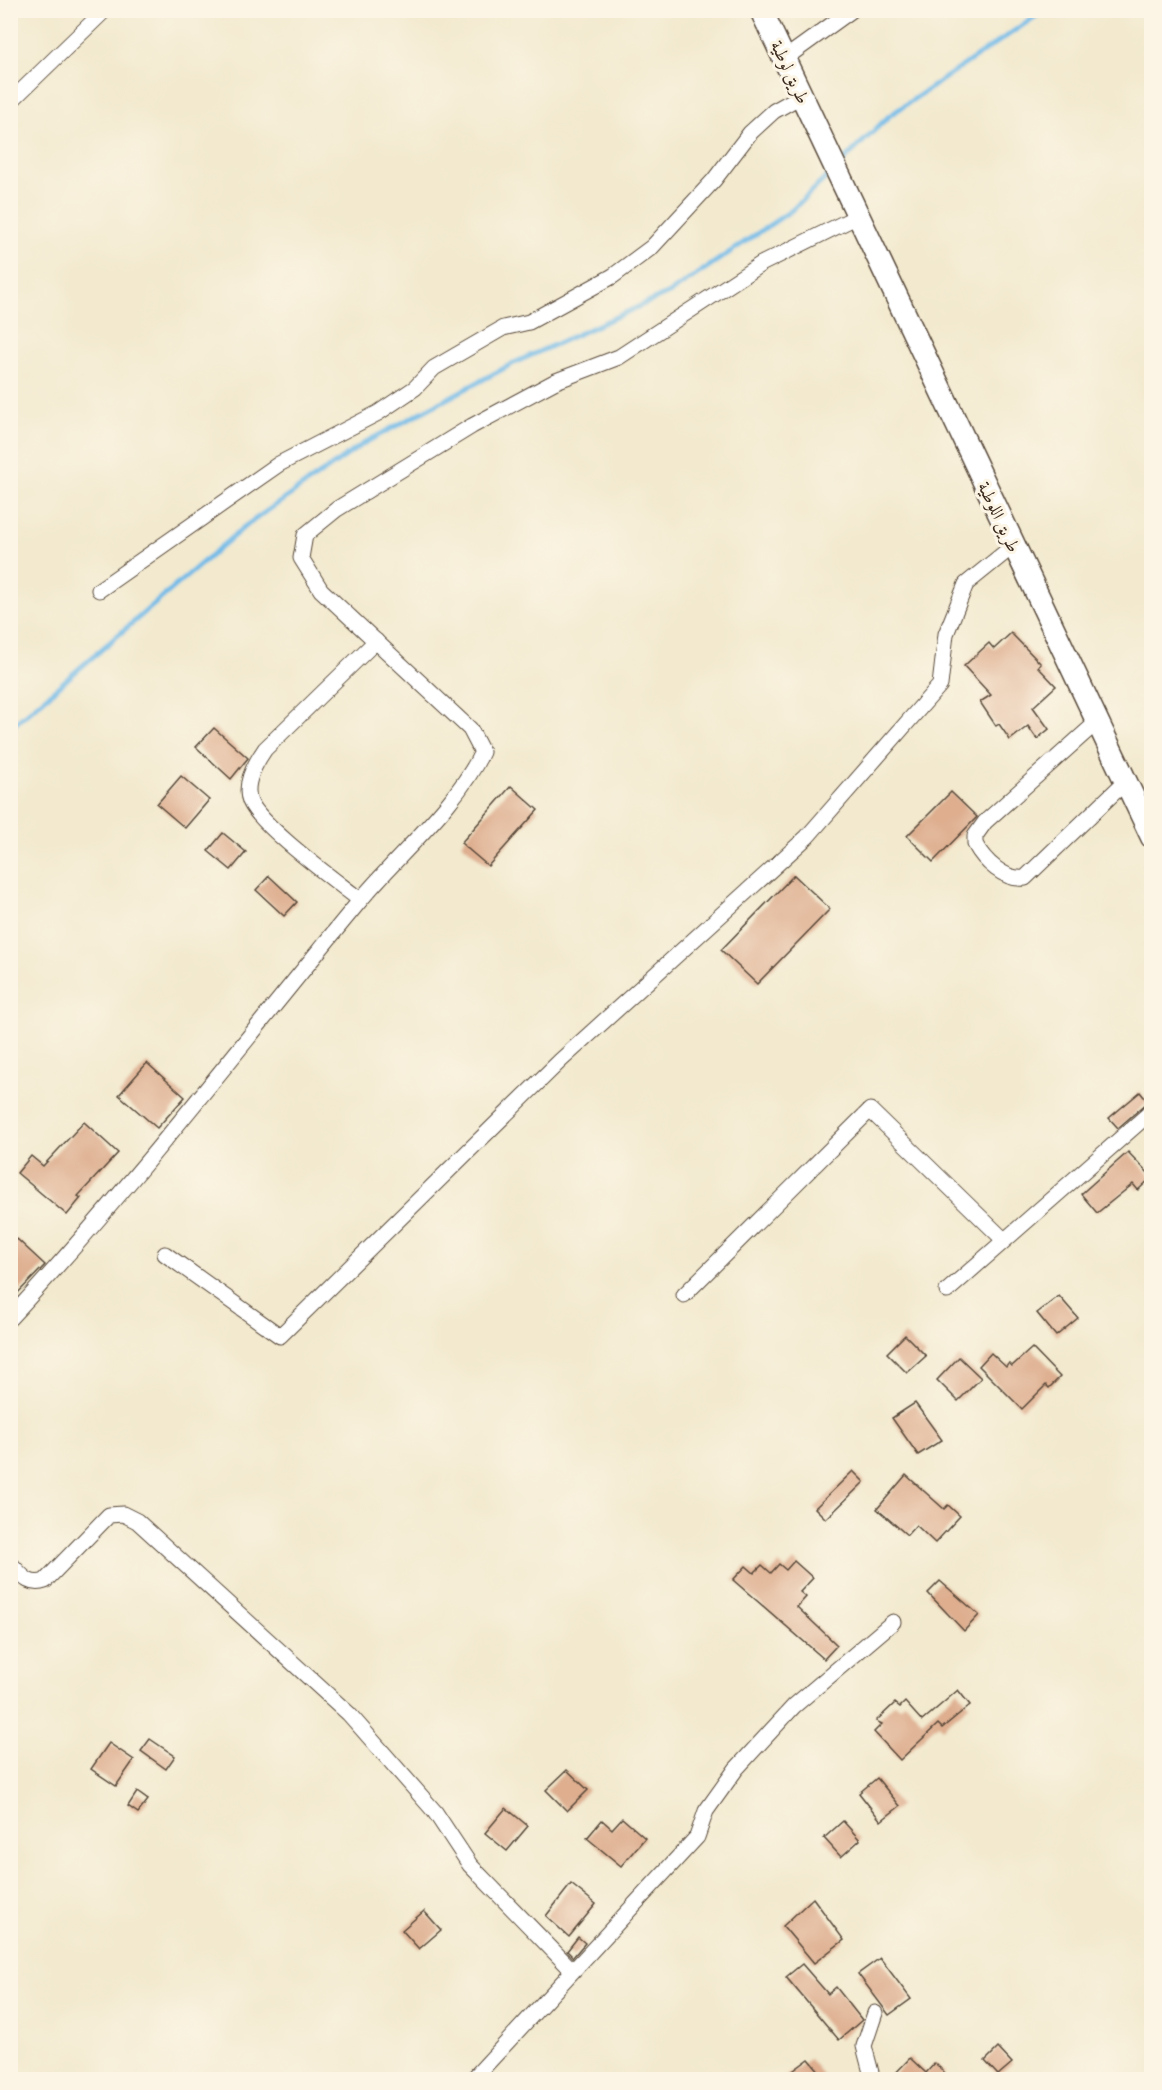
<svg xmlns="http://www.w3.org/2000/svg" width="1162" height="2090" font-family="'IM FELL French Canon',Amiri,serif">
<rect width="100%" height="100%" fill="#fcf5e5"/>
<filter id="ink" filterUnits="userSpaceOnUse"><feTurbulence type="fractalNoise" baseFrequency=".0167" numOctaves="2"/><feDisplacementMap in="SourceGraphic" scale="12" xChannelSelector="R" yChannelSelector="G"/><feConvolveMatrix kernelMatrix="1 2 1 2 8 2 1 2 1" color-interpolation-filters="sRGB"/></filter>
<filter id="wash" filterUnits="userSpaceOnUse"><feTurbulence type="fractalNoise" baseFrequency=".008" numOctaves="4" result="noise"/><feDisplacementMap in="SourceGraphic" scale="24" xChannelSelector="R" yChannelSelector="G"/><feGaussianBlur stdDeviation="1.35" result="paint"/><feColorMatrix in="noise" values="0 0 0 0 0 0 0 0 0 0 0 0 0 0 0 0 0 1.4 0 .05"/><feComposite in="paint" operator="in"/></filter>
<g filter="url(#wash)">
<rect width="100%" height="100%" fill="#f2e9ce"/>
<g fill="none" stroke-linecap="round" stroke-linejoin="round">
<!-- stream -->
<g stroke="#6fbae8" stroke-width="5">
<polyline points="840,164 889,116 1045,10"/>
<polyline points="10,728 244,527 366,442 514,363 671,292 792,210 831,173"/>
</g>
</g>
<g id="blocks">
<!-- building -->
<g fill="#deae8f">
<polygon points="1011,633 1041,664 1038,667 1056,686 1033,707 1049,729 1037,739 1028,726 1010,740 999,724 996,726 980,702 991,695 964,666 989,643 994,649"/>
<polygon points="214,728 248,758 231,779 196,747"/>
<polygon points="181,776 209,800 185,828 157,804"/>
<polygon points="511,786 538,810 488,866 461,843"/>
<polygon points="951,792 977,817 933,862 907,836"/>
<polygon points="223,833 246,852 231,870 208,851"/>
<polygon points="794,875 830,909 757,984 721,950"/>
<polygon points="269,876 297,902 284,916 256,890"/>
<polygon points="147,1063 185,1097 157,1128 119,1095"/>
<polygon points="1140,1092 1148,1102 1118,1128 1109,1118"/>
<polygon points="84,1122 118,1153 78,1196 81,1198 67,1215 17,1173 31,1156 43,1166"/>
<polygon points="1128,1152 1152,1177 1138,1190 1133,1184 1097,1213 1081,1194"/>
<polygon points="17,1239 45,1265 10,1301 10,1246"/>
<polygon points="1059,1296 1078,1318 1056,1336 1037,1313"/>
<polygon points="905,1335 926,1356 907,1373 887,1353"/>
<polygon points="1032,1348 1060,1377 1049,1388 1046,1385 1022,1409 979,1366 991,1353 1006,1367 1009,1363 1012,1366"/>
<polygon points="959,1357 981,1378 958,1401 937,1380"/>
<polygon points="915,1403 942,1440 918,1455 892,1418"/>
<polygon points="853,1471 864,1482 826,1519 815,1508"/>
<polygon points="906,1475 944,1509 948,1505 960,1516 935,1543 916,1525 907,1535 877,1509"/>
<polygon points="794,1561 813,1578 800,1592 806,1597 797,1607 837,1645 824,1659 733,1580 746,1566 754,1573 762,1565 771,1573 779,1564 786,1570"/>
<polygon points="940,1581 979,1615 964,1631 928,1593"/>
<polygon points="958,1690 970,1705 942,1728 938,1724 900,1760 874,1732 882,1724 876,1721 895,1703 900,1707 905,1702 922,1721"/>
<polygon points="150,1739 175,1756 166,1769 141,1751"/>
<polygon points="109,1743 134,1760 116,1786 91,1769"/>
<polygon points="567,1770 588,1790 567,1811 546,1790"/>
<polygon points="877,1778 900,1806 881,1821 859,1793"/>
<polygon points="137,1792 148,1800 138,1813 128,1806"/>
<polygon points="506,1808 528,1826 507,1851 485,1833"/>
<polygon points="622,1818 645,1838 621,1866 587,1838 602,1820 612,1829"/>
<polygon points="843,1821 860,1840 841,1857 824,1838"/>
<polygon points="571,1884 596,1904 569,1937 546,1916"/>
<polygon points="813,1898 844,1940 814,1963 783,1926"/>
<polygon points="424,1911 441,1930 419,1949 402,1930"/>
<polygon points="578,1937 585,1943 573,1957 567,1951"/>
<polygon points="880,1958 911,1999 889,2015 858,1974"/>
<polygon points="802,1964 828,1994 836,1987 862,2020 839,2040 786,1977"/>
<polygon points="998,2048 1012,2063 998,2075 985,2061"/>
<polygon points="910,2058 926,2073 935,2063 945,2073 939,2079 890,2079"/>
<polygon points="809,2059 826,2079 782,2079"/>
</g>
</g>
</g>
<g filter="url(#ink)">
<use href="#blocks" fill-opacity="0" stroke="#564738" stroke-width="1.5"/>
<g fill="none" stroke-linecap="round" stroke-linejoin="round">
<!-- minor casing -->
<g stroke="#564738" stroke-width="17">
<g id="minor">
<polyline points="784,59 852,10"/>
<polyline points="10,102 105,10"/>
<polyline points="99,590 279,464 378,413 415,388 434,368 503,328 529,322 613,276 652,247 714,180 750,133 774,111 801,96"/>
<path d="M1097,722L985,822L975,836V844C984,861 1005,881 1025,878L1125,782"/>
<path d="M360,900C336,881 260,826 250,801C243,784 256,762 265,749L376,641"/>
<polyline points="165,1254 280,1336 560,1061 807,837 940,685 946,634 966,584 1013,546"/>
<polyline points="947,1291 1152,1111"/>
<polyline points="684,1295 870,1110 1004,1240"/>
<path d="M10,1318C133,1186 243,1042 358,903C396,856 457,806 482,752L470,729L321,590L301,558L305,535L337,509L472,426L556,381L619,357L761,264L858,216"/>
<path d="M10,1563C21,1574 28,1587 45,1581L109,1515L123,1514L137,1521L349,1714L435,1812L470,1865L572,1970"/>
<polyline points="472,2080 697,1837 706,1811 736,1769 794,1706 893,1622"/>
<polyline points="873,2080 864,2046 875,2013"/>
</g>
</g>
<!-- primary casing -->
<g stroke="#564738" stroke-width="25">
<polyline id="primary" points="761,10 1152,837"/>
</g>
<!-- minor -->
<use href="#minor" stroke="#fff" stroke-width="15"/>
<!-- primary -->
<use href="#primary" stroke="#fff" stroke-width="22"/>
</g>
</g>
<g text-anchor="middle" stroke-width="6" stroke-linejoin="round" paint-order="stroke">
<!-- street labels -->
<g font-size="18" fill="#3b2a1e" stroke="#fcf5e5">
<text transform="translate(790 72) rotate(65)" y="6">طريق لوطية</text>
<text transform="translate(999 517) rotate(65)" y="6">طريق اللوطية</text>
</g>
</g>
<!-- margin -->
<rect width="1162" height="2090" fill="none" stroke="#fcf5e5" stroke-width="36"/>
</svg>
